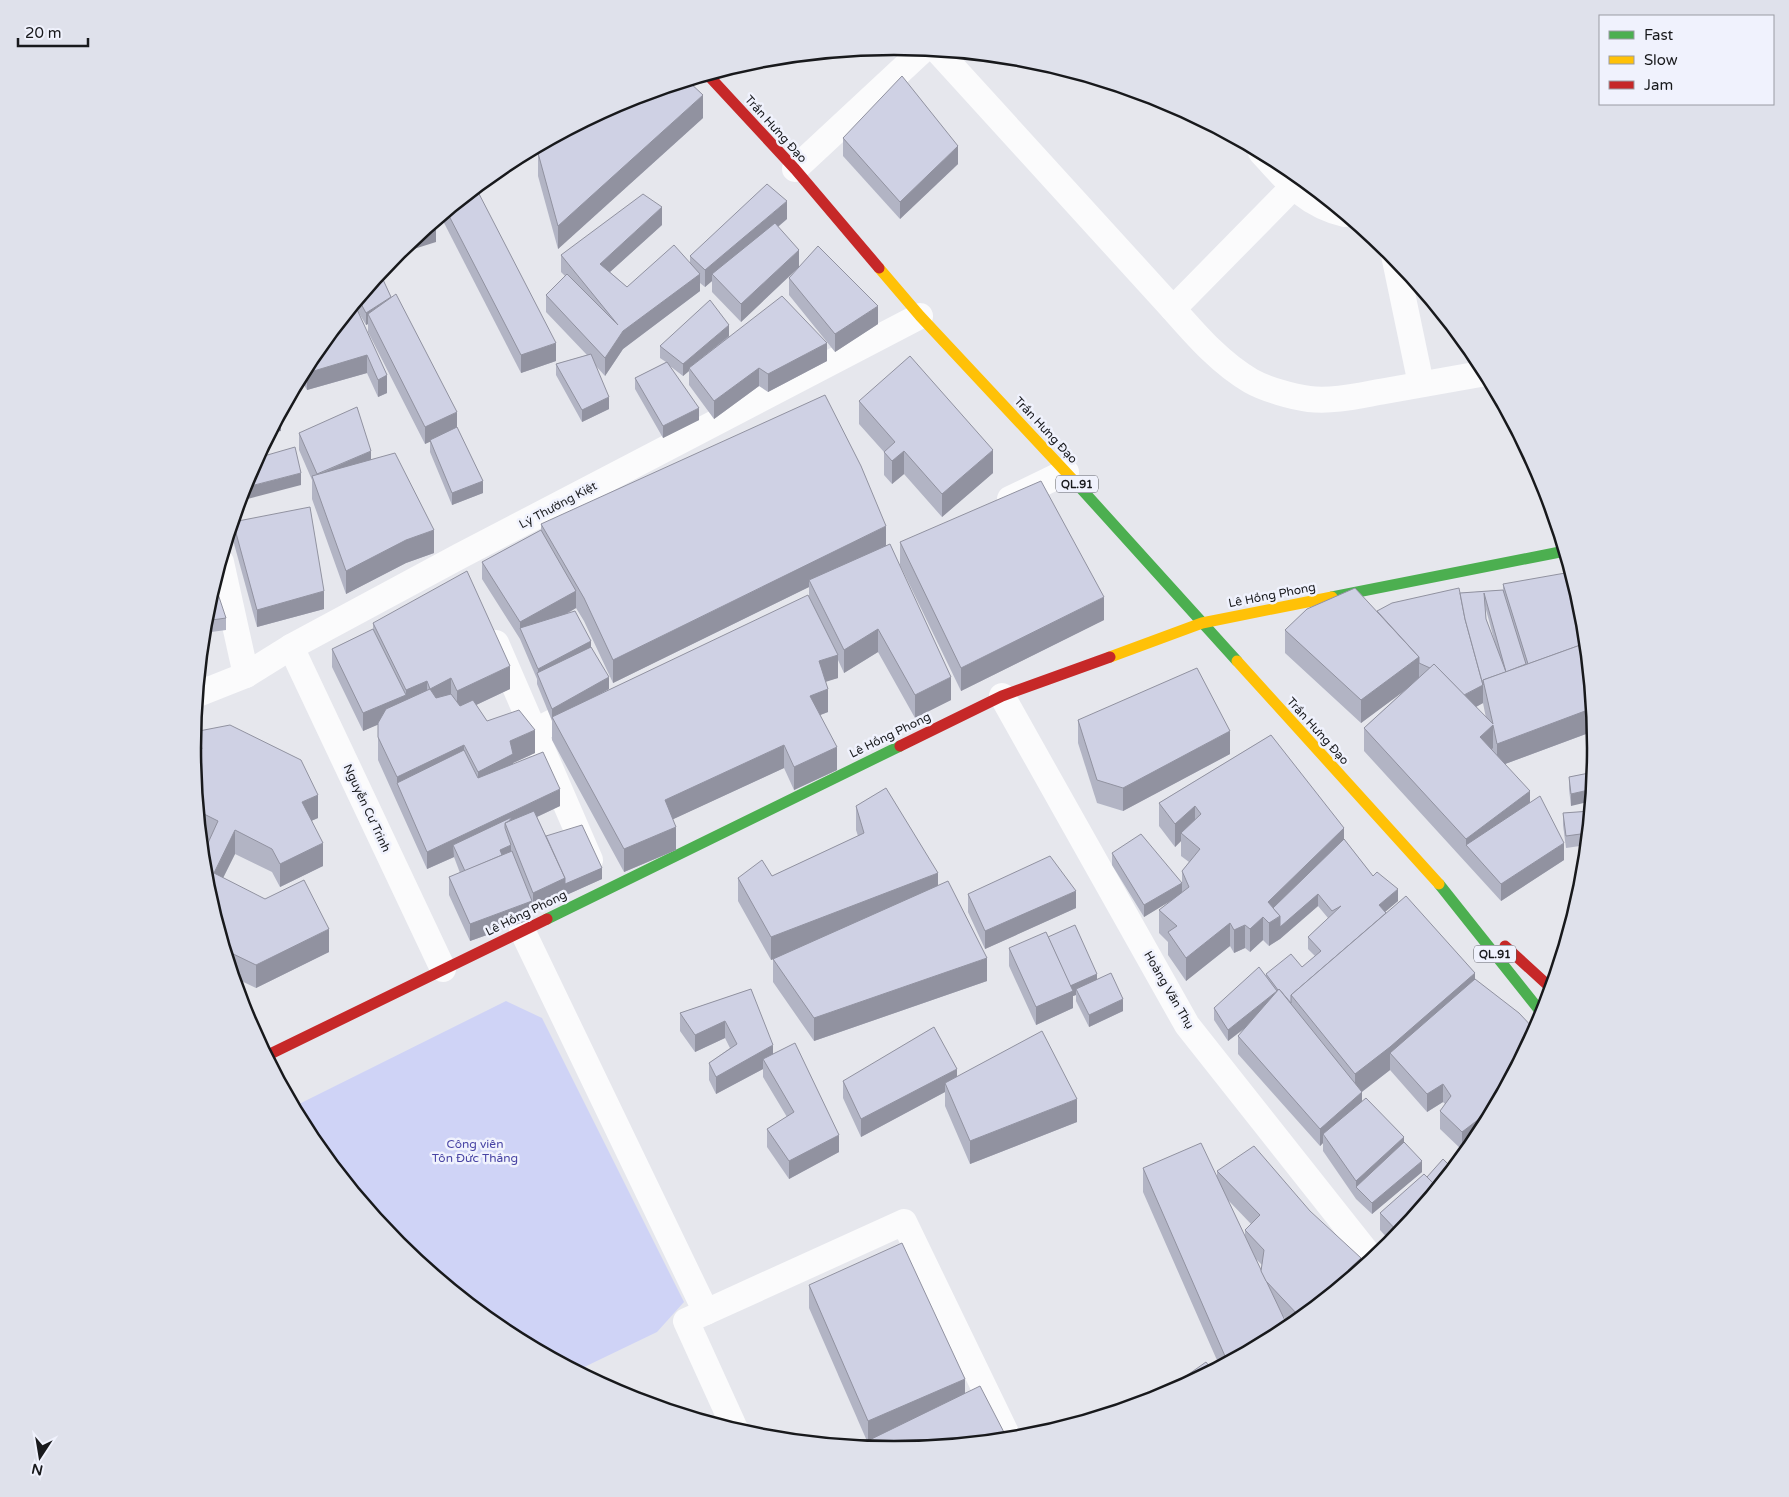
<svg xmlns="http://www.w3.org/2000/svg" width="1789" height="1497" font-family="'Varela Round',sans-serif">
<rect width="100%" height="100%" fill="#e6e7ed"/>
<!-- green -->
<polygon fill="#cfd3f6" points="506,1001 542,1018 684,1302 657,1332 576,1371 504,1332 398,1245 310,1138 293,1107"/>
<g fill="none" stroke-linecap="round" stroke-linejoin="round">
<!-- street -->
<g stroke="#fbfbfc" stroke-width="26">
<polyline points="937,50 1173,309 1293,187"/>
<path d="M1261,152C1286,180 1306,205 1345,214"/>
<polyline points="795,169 924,49"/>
<polyline points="1394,255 1421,384"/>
<path d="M1173,309C1196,335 1220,363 1251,381C1265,389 1293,397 1309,399C1334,402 1361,395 1385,391C1418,385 1452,379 1486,373"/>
<polyline points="1010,499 1066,472"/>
<polyline points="221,562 246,675"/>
<polyline points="496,643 590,860"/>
<polyline points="291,647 443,969"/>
<polyline points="198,694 246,675 291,647 460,556 920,316"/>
<polyline points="1002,696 1187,1025 1373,1260"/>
<polyline points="533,732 584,706"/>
<polyline points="522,930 706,1312 904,1222 1009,1439"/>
<polyline points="706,1312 686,1321 736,1431"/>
</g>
<!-- fast -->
<g stroke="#4caf50" stroke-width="11">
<polyline points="1076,483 1237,661"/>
<polyline points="1332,597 1565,551"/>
<polyline points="1439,884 1544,1016"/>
<polyline points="547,919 900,746"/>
</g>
<!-- slow -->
<g stroke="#ffc107" stroke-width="11">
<polyline points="879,268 920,316 1076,483"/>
<polyline points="1110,657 1202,623 1332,597"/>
<polyline points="1237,661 1439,884"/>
</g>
<!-- jam -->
<g stroke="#c62828" stroke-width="11">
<polyline points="708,75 795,169 879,268"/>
<polyline points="900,746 1002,696 1110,657"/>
<polyline points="1505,946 1552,989"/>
<polyline points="266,1056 547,919"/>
</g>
</g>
<!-- wall -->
<g fill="#b2b4c4" fill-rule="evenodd">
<polygon points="779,58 770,66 764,59"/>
<polygon points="703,118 558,249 538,176 538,153"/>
<polygon points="843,138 958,164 900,219 843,156"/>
<polygon points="476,188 556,361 521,373 441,217"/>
<polygon points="787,219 778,227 799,267 878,324 835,352 789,295 789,278 798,268 741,322 712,292 712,281 705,287 700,283 700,291 623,349 605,376 595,365 609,409 582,422 556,375 556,364 587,355 546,312 546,295 565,276 561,272 561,255 662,225 610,272 627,287 690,262 690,256"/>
<polygon points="380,273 391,297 457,428 483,493 452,505 430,452 430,441 425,444 368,332 368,324 366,325 356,308 387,393 378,397 367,373 307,390 300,378 311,358"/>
<polygon points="729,336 827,361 768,392 759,386 714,419 689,385 689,371 683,376 670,366 699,420 663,438 635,389 635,378 666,362 660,358 660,346"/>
<polygon points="859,401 993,473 942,517 904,474 892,484 884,475 884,452 859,424"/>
<polygon points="299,433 371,459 434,553 406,563 346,594 312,499 312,480 299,450"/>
<polygon points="233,522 324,609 257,627 233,540"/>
<path d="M541,524L886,546L951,700L915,718L878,652L844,673L838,660V678L826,681L828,712L820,715L837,770L794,790L784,768L673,819L676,850L624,872L552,740V721L537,684V679L520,639L482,579V562L541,530ZM809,587V596L596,696L609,689L591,648L568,613L576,608L584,621L613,683Z"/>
<polygon points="900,542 1104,620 961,691 900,565"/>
<path d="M1503,584L1594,725V731L1505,764L1530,803L1564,860L1501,901L1364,751V728L1405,690L1361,723L1285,653V630L1377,611L1460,593L1503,590ZM1485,606L1495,643L1486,619ZM1483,703L1486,718L1476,707Z"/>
<polygon points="206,611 226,618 226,630 204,633"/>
<polygon points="373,623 510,689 476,705 487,721 535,753 513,763 513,764 560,806 537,817 546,836 602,879 533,910 532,909 532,919 470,941 449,895 449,877 460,873 454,857 427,869 378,760 378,724 363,731 332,667 332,649 373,629"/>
<polygon points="1078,720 1230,754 1123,811 1097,803 1078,743"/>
<polygon points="199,731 318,818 311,821 323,866 280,887 272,872 235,854 223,878 329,952 256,988 233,977 206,885 209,840 201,836 192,751 199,749"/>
<polygon points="1271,735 1344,839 1373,876 1398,901 1385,912 1475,979 1536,1031 1480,1136 1462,1150 1440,1129 1440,1111 1445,1104 1443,1102 1427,1112 1390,1070 1362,1092 1362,1101 1404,1142 1422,1172 1372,1214 1356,1199 1323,1151 1323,1143 1320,1146 1238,1054 1238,1036 1244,1029 1228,1041 1214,1020 1214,1008 1266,976 1266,974 1302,967 1315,956 1308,949 1308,937 1328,918 1318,906 1280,939 1269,946 1263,940 1250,952 1245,948 1234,953 1230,946 1186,981 1168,955 1168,942 1159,933 1159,910 1170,901 1144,917 1112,865 1112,853 1182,883 1182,871 1189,862 1181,856 1181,841 1175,847 1159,826 1159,803"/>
<polygon points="1594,772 1571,806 1569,789 1569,777"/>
<polygon points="856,806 938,885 987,981 814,1041 773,982 773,959 771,960 738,901 738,878 772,876 858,836 856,830"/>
<polygon points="1591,811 1587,845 1566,848 1563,825 1563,813"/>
<polygon points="968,894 1076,908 985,949 968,912"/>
<polygon points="1048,937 1097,979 1123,1011 1089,1027 1076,1001 1076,995 1073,996 1073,1008 1036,1025 1009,966 1009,948"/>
<polygon points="751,989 773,1054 839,1152 789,1179 767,1147 767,1129 787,1117 763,1077 763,1069 716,1094 709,1080 709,1063 730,1048 725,1038 695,1052 680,1031 680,1013"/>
<polygon points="957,1077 1077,1122 970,1164 945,1106 945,1092 861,1137 843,1098 843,1081"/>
<path d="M1143,1168L1217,1176V1171L1310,1211L1361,1270L1292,1326L1283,1316L1284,1333L1220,1367L1143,1192ZM1228,1200L1251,1224L1245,1230V1236ZM1256,1259L1262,1265L1261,1271Z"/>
<polygon points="1453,1169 1392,1243 1380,1230 1380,1213 1427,1177"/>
<polygon points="809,1285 965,1393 867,1441 809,1308"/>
</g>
<!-- shaded-wall -->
<g fill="#9192a0">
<polygon points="770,58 779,58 770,66"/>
<polygon points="703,95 703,118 558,249 558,226"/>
<polygon points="958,146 958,164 900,219 900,202"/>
<polygon points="787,201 787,219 716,278 712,274 712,281 705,287 705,270"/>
<polygon points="662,207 662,225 600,281 600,264"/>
<polygon points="436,221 436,242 395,255 398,252"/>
<polygon points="799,250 799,267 741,322 741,304"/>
<polygon points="700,274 700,291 623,349 605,376 605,358 623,331"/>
<polygon points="391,297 368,314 368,324 366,325 366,313"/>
<polygon points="878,306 878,324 835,352 835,334"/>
<polygon points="729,325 729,336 689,368 689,371 683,376 683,364"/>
<polygon points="556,343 556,361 521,373 521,355"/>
<polygon points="827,343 827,361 768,392 768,374"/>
<polygon points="367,355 367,373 307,390 307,373"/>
<polygon points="759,368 759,386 714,419 714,401"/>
<polygon points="387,375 387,393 378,397 378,380"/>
<polygon points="609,397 609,409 582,422 582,410"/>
<polygon points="699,408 699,420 663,438 663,426"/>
<polygon points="457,412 457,430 425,444 425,427"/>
<polygon points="281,419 281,431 271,433 278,420"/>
<polygon points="993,450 993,473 942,517 942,494"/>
<polygon points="371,451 371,469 317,475"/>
<polygon points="904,451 904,474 892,484 892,461"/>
<polygon points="301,473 301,485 240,501 243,488"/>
<polygon points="483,481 483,493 452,505 452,493"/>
<polygon points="886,526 886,549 809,580 809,587 613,683 613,660"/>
<polygon points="434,530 434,553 406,563 346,594 346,571 406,540"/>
<polygon points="324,591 324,609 257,627 257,610"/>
<polygon points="576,591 576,608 525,637 520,628 520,622"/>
<polygon points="1104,597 1104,620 961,691 961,668"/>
<polygon points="878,629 878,652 844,673 844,650"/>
<polygon points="591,641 591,653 538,675 538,669"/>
<polygon points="838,655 838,678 819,684 819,661"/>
<polygon points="1419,657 1419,680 1361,723 1361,700"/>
<polygon points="510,666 510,689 457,714 457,691"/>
<polygon points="609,677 609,689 553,720 552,717 552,709"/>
<polygon points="951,677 951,700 915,718 915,695"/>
<polygon points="451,678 451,701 430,712 430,689"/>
<polygon points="427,681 427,704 363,731 363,713 406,695 406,690"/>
<polygon points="1483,685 1483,703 1461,715 1461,697"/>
<polygon points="828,689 828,712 810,719 810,696"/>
<polygon points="1591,691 1594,731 1497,767 1497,744"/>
<polygon points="1493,725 1493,748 1480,760 1480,737"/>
<polygon points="535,730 535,753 513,763 513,777 478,795 478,772 510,741"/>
<polygon points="1230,731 1230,754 1123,811 1123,788"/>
<polygon points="464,745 464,768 397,783 397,777"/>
<polygon points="784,745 784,768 665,823 665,800"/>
<polygon points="837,747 837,770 794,790 794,767"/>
<polygon points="560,789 560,806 511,829 505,823 453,845 454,857 427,869 427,852"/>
<polygon points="1593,789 1592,801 1571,806 1571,794"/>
<polygon points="1530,791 1530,814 1466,845 1466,839"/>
<polygon points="318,795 318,818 302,825 302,802"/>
<polygon points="1195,806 1195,829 1181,833 1181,841 1175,847 1175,824"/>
<polygon points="676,827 676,850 624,872 624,849"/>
<polygon points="1344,828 1344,851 1274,920 1268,902"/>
<polygon points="235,830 235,854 214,896 214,873"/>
<polygon points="323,843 323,866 280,887 280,864"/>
<polygon points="1564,843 1564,860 1501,901 1501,884"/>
<polygon points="511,845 511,857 500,862 500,850"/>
<polygon points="602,868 602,879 533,910 533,893 565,878"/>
<polygon points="938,873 938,896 771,960 771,937"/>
<polygon points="1182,883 1182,894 1144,917 1144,905"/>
<polygon points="1398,889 1398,901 1379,917 1379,905"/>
<polygon points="1076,891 1076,908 985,949 985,931"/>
<polygon points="1318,894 1318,906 1280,939 1269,946 1269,923"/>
<polygon points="532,901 532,919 470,941 470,924"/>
<polygon points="1263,917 1263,940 1250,952 1250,929"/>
<polygon points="1230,923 1230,946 1186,981 1186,958"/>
<polygon points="1245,925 1245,948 1234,953 1234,930"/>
<polygon points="329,929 329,952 256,988 256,965"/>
<polygon points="987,958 987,981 814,1041 814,1018"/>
<polygon points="1475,973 1475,996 1390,1053 1390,1070 1355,1097 1355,1074"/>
<polygon points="1097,974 1097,985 1076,989 1076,995 1073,996 1073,1008 1036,1025 1036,1007 1068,986"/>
<polygon points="1277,991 1277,1003 1228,1041 1228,1030"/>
<polygon points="1123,999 1123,1011 1089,1027 1089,1015"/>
<polygon points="725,1021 725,1038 695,1052 695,1035"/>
<polygon points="773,1045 773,1063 763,1059 763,1069 716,1094 716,1077"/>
<polygon points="957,1069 957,1086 945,1083 945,1092 861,1137 861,1119"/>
<polygon points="1443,1084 1443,1102 1427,1112 1427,1094"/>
<polygon points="1362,1092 1362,1110 1323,1134 1323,1143 1320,1146 1320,1129"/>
<polygon points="1077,1099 1077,1122 970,1164 970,1141"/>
<polygon points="1496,1106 1480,1136 1462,1150 1462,1132"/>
<polygon points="839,1135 839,1152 789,1179 789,1161"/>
<polygon points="1404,1137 1404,1154 1356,1187 1356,1199 1356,1181"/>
<polygon points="1422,1161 1422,1172 1372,1214 1372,1203"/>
<polygon points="1361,1258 1361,1270 1348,1280 1348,1270"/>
<polygon points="965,1379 965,1402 868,1444 868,1421"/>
</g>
<!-- building -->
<g fill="#cfd1e4" stroke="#9192a0">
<polygon points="902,76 958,146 900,202 843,138"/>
<polygon points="688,81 703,95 558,226 538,153 562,134 626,100"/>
<polygon points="767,184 787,201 705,270 690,256"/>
<polygon points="476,188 556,343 521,355 447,212"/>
<polygon points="643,194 662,207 600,264 627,287 674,245 700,274 623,331 605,358 546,295 567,274 618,325 561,255"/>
<polygon points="775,223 799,250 741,304 712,274"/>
<polygon points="818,246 878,306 835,334 789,278"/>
<polygon points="380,273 391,297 366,313 359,300"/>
<polygon points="396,294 457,412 425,427 368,314"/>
<polygon points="782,296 827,343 768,374 759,368 714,401 689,368"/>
<polygon points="710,300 729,325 683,364 660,346"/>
<polygon points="355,305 387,375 378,380 367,355 307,373 305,369 311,358"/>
<polygon points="591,354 609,397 582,410 556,364"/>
<polygon points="910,356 993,450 942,494 904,451 892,461 884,452 895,442 859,401"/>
<polygon points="667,362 699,408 663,426 635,378"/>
<polygon points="825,395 861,466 886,526 613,660 584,598 541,524"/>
<polygon points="357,407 371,451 317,474 299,433"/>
<polygon points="457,427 483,481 452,493 430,440"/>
<polygon points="295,447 301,473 243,488 246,480 257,458"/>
<polygon points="395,453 434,530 406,540 346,571 312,476"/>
<polygon points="1041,481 1104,597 961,668 900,542"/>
<polygon points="310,507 324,591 257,610 233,522"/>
<polygon points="541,530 576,591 520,622 482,562"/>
<polygon points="890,544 951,677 915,695 878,629 844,650 809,580"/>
<polygon points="467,571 510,666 457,691 451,678 430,689 427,681 406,690 373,623"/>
<polygon points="1571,572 1583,612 1586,643 1528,664 1503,584"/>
<polygon points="214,585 215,585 226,618 205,621 206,611"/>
<polygon points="1355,588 1419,657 1361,700 1285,630 1307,609"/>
<polygon points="1459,588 1465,619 1483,685 1464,695 1434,664 1430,668 1419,663 1419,657 1377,611 1392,603"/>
<polygon points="1503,590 1526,664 1506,672 1484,593 1486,619 1506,672 1483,680 1483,685 1465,619 1460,593"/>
<polygon points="808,595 838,655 819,661 828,689 810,696 837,747 794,767 784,745 665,800 676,827 624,849 552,717"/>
<polygon points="575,611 591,641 538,669 520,628"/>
<polygon points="373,629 406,695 363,713 332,649"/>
<polygon points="1586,643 1591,691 1590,691 1593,708 1497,744 1493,725 1480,737 1530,791 1466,839 1364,728 1434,664 1493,724 1483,680"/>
<polygon points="591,647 609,677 552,709 537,673"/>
<polygon points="1197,668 1230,731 1123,788 1097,780 1078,720"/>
<polygon points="430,689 436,698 451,694 460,706 473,700 487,721 519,710 535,730 510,741 513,754 478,772 464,745 397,777 378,737 378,723 386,709"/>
<polygon points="230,725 301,760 318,795 302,802 323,843 280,864 272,849 235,830 214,873 265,899 304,880 329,929 256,965 225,950 206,885 203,854 218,821 198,811 192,751 202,749 199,731"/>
<polygon points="1271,735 1344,828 1268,902 1280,916 1269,923 1263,917 1250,929 1245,925 1234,930 1230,923 1186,958 1168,932 1177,926 1159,910 1189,887 1182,871 1200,849 1181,833 1201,814 1195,806 1175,824 1159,803"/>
<polygon points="464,750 478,778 543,752 560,789 427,852 397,783"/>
<polygon points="1594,772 1593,789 1571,794 1569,777"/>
<polygon points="886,788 938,873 771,937 738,878 762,860 772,876 864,833 856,806"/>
<polygon points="1540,796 1564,843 1501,884 1466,845"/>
<polygon points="534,811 565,878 533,893 505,823"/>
<polygon points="1591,811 1588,833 1566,836 1563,813"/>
<polygon points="512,817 509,821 505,823 505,828 511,845 500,850 502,855 465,871 453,845"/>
<polygon points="582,825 602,868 565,884 565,878 546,836"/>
<polygon points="1141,834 1182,883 1144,905 1112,853"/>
<polygon points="1344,839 1373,876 1377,872 1398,889 1379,905 1386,913 1291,995 1291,1003 1279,989 1278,990 1266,974 1291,954 1302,967 1321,951 1308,937 1341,906 1332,911 1318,894 1280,927 1280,916 1273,908"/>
<polygon points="512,851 532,901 470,924 449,877"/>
<polygon points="1050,856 1076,891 985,931 968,894"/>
<polygon points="948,881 987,958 814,1018 773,959"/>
<polygon points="1406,896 1475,973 1390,1047 1355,1074 1291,995"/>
<polygon points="1075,925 1097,974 1070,986 1048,937"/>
<polygon points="1046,932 1073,991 1036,1007 1009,948"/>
<polygon points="1259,967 1277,991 1228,1030 1214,1008"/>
<polygon points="1111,973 1123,999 1089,1015 1076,989"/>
<polygon points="1475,979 1519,1013 1536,1031 1496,1106 1462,1132 1440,1111 1451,1096 1443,1084 1427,1094 1390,1053"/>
<polygon points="751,989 773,1045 716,1077 709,1063 737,1044 725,1021 695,1035 680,1013"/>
<polygon points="1279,989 1362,1092 1320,1129 1238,1036"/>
<polygon points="934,1027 957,1069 861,1119 843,1081"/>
<polygon points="1042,1031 1077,1099 970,1141 945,1083"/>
<polygon points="795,1043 839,1135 789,1161 767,1129 794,1112 763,1059"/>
<polygon points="1366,1098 1404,1137 1356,1181 1323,1134"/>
<polygon points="1404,1142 1422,1161 1372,1203 1356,1187"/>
<polygon points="1201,1143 1289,1329 1284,1333 1228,1363 1143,1168"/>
<polygon points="1254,1146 1310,1211 1361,1258 1348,1270 1354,1275 1302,1318 1298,1315 1266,1281 1261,1271 1264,1250 1245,1230 1260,1215 1217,1171"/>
<polygon points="1443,1159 1453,1169 1438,1188 1427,1177"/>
<polygon points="1424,1174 1438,1188 1400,1234 1380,1213"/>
<polygon points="902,1243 965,1379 868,1421 809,1285"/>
<polygon points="1206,1362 1213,1371 1163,1397 1149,1402"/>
<polygon points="980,1386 1008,1440 894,1451 855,1447"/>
</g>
<g text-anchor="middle" stroke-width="5" stroke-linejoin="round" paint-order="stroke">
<!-- shield labels -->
<g fill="#f0f2fd" stroke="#595a60" stroke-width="1">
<rect x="1056" y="475.5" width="42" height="17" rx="4"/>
<rect x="1474" y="945.5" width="42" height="17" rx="4"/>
</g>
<g font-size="11" font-weight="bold" fill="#18191c">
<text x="1077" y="488">QL.91</text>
<text x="1495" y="958">QL.91</text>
</g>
<!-- street labels -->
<g font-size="12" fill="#18191c" stroke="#f0f2fd">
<text transform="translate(776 129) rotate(48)" y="4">Trần Hưng Đạo</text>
<text transform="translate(1046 430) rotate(47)" y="4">Trần Hưng Đạo</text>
<text transform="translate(558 505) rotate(-28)" y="4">Lý Thường Kiệt</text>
<text transform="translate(1272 595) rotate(-11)" y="4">Lê Hồng Phong</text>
<text transform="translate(1318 731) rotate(48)" y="4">Trần Hưng Đạo</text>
<text transform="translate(890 735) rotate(-26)" y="4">Lê Hồng Phong</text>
<text transform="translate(367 808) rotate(65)" y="4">Nguyễn Cư Trinh</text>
<text transform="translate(526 913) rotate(-26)" y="4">Lê Hồng Phong</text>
<text transform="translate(1169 990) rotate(60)" y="4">Hoàng Văn Thụ</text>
</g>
<!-- park labels -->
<g font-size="12" fill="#4844a4" stroke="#f0f2fd">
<text x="475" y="1148">Công viên<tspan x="475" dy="14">Tôn Đức Thắng</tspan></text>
</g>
</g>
<!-- crop -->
<path d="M0 0H1789V1497H0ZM201 748a693 693 0 1 1 1386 0a693 693 0 1 1-1386 0Z" fill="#dfe1eb" fill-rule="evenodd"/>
<path fill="none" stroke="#18191c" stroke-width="2.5" d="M201 748a693 693 0 1 1 1386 0a693 693 0 1 1-1386 0Z"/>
<!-- legend -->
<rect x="1599" y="15" width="175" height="90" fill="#f0f2fd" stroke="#9a9ba3"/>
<rect x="1609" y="31" width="25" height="8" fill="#4caf50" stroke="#9a9ba3"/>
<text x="1644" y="40" font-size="15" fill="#18191c">Fast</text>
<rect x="1609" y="56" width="25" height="8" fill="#ffc107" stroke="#9a9ba3"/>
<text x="1644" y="65" font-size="15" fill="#18191c">Slow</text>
<rect x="1609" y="81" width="25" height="8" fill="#c62828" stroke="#9a9ba3"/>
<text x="1644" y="90" font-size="15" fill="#18191c">Jam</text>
<!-- north arrow -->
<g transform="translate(40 1457) rotate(192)" stroke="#f0f2fd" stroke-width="4" paint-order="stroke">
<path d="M0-4L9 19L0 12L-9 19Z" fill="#18191c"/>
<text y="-8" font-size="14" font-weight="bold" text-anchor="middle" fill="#18191c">N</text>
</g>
<!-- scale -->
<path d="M18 38v8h70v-8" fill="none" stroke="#18191c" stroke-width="2.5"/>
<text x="25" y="38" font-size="15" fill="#18191c" stroke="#f0f2fd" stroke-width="4" paint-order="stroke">20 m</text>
</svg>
